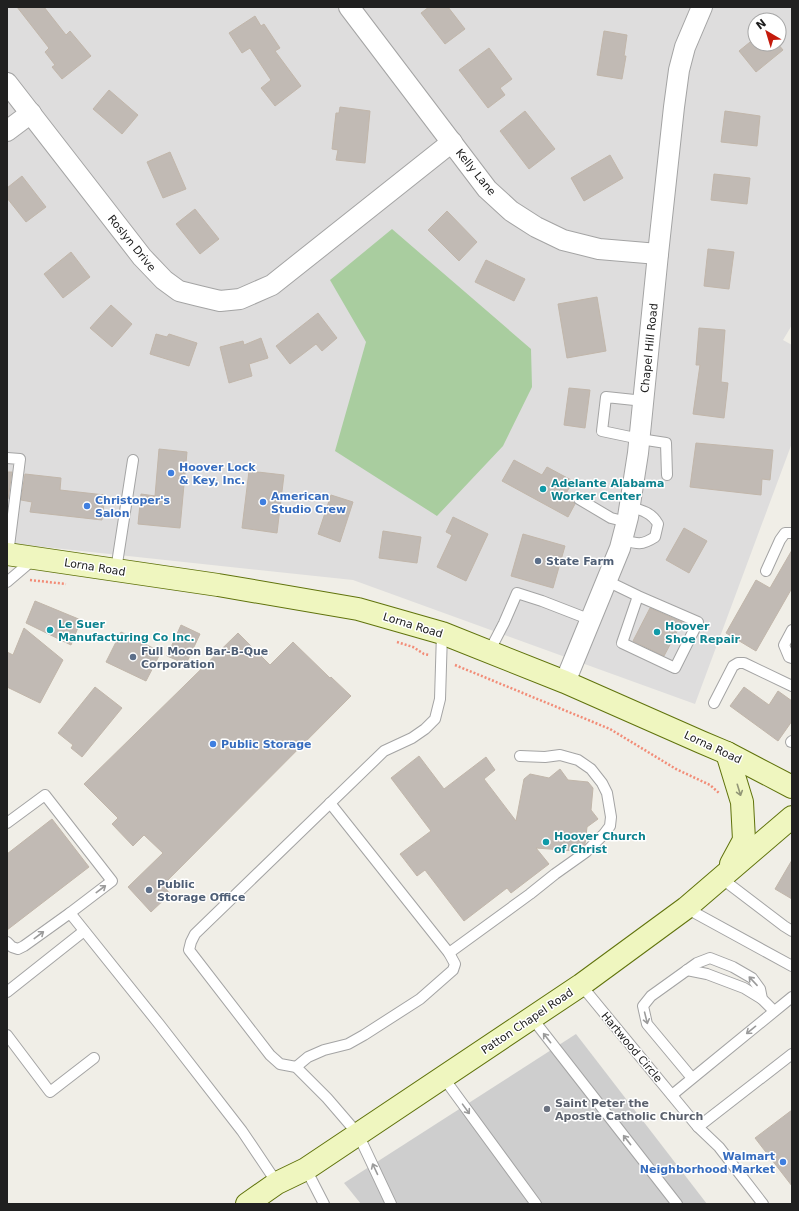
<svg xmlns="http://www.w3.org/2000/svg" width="799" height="1211" font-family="'DejaVu Sans',sans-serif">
<rect width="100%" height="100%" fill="#f0eee7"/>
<!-- residential -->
<path fill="#dedddd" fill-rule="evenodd" d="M7,7H792V325L783,340L792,345V443L695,704L353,580L7,543ZM755,20H779V44H755Z"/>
<!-- religious -->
<polygon fill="#cecece" points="576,1034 707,1204 361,1204 344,1183"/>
<!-- forest -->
<polygon fill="#a9cd9f" points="392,229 531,349 532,387 503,446 437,516 335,451 366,342 330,280"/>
<!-- building -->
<g fill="#c1bab4" stroke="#c1b6aa">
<polygon points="17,7 44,7 66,35 70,31 91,56 62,79 52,67 55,65 45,52 49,48"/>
<polygon points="429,7 448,7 465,29 445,44 421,13"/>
<polygon points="255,16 261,26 264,24 280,48 275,51 301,86 275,106 261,88 271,80 250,48 242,53 229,33"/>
<polygon points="604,31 627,35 624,56 626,56 622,79 597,75"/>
<polygon points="755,38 755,44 778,44 783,50 756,72 739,51"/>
<polygon points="489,48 512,79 500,88 505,95 488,108 459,70"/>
<polygon points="109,90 138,115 122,134 93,109"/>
<polygon points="340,107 370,111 365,163 336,160 338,150 332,149 336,113 339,113"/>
<polygon points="525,111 555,149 529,169 500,131"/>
<polygon points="725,111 760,116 757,146 721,142"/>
<polygon points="170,152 186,189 163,198 147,162"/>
<polygon points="610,155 623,178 584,201 571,178"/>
<polygon points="714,174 750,178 747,204 711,200"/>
<polygon points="22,176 46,207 26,222 7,198 7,188"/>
<polygon points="195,209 219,239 200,254 176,224"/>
<polygon points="447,211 477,242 459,261 428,230"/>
<polygon points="708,249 734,252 729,289 704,286"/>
<polygon points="71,252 90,277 63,298 44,274"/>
<polygon points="486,260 525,279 514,301 475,282"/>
<polygon points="597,297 606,351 567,358 558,304"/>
<polygon points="111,305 132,324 112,347 90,328"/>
<polygon points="318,313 337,338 322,351 316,344 290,364 276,346"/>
<polygon points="699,328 725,330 721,382 728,383 724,418 693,414 700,365 696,365"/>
<polygon points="156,334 167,337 169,334 197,343 189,366 150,354"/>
<polygon points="261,338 268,358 249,364 252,376 229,383 220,347 243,341 244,345"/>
<polygon points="569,388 590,390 585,428 564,425"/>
<polygon points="696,443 773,450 770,480 762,479 761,495 690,487"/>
<polygon points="159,449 187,452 180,528 138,524 141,494 155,496"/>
<polygon points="514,460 542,475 547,467 573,481 564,497 573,502 575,504 568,517 502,481"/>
<polygon points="249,471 284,475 277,533 242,528"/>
<polygon points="7,472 12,472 8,499 7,499"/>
<polygon points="25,474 61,478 60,490 105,495 102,520 30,512 32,502 21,500"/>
<polygon points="331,495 353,502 340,542 318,534"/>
<polygon points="453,517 488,534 466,581 437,567 452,535 446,532"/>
<polygon points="684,528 707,541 689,573 666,560"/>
<polygon points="383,531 421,537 417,563 379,558"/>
<polygon points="523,534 565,546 553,588 511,576"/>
<polygon points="792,550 792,588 756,651 726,633 756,580 770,588"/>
<polygon points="35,601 81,620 71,645 26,623"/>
<polygon points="650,608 682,622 664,656 633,641"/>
<polygon points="181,625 200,634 186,664 167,656"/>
<polygon points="24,628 63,660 40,703 7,687 7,652 13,655"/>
<polygon points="121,632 161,652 146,681 106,662"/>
<polygon points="238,633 270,665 293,642 330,678 331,677 351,696 163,885 170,894 151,912 128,887 163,853 144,835 133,846 112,824 118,818 84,784"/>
<polygon points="95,687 122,708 82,757 71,748 73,745 58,733"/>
<polygon points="744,687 769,705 778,691 792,701 792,721 778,741 730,706"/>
<polygon points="419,756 444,789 486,757 495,770 484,779 516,821 524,779 530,774 549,778 560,769 568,780 588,782 593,788 591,810 598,819 587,827 585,844 576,851 536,848 549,864 511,893 507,888 464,921 425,870 417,876 400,854 431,831 391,778"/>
<polygon points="52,819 89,867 7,930 7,854"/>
<polygon points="792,860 792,899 775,889"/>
<polygon points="792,1110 792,1186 755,1138"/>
</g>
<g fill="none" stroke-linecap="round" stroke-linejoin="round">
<!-- lane casing -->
<g stroke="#a4a4a4" stroke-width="12">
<g id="lane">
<polyline points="644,401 606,397 602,431 640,439 666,443 667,475"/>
<polyline points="7,458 20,459 8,554"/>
<polyline points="579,499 611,518 627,522"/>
<path d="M622,539C637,544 641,546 655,537L658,524C652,513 642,510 630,507"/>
<polyline points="116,570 133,460"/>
<polyline points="766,571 780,540 785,533 792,533"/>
<polyline points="607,581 638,596 622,643 675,668 698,622 638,596"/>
<polyline points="7,582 34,559"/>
<polyline points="792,630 784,645 789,657 792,658"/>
<polyline points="489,652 504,623 517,593 542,601 591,620"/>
<polyline points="714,703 733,666 738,663 744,663 792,686"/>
<polyline points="791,742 792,741"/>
<polyline points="7,823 45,795 112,881 70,913"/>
<polyline points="721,878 784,926 792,931"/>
<polyline points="686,908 792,966"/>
<polyline points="7,942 12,947 18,949 24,946 70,913 159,1024 242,1131 277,1183"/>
<polyline points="449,953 530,894 555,874 586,852 604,834 610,826 611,817 607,793 602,783 591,769 578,760 560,755 545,757 520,756"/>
<polyline points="687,970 707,974 744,988 762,999"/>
<polyline points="581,985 698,1127 719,1147 763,1204"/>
<polyline points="7,992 84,931"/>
<polyline points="532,1018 677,1204"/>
<polyline points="7,1035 50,1092 94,1058"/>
<polyline points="296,1067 308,1057 324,1050 348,1044 364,1035 420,999 453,970 455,964 449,953 330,803"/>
<polyline points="443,1077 536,1204"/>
<polyline points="692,1078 647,1024 643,1006 651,996 697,963 710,958 733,967 752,978 760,989 762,999 774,1011"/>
<polyline points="672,1095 792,997"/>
<polyline points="698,1127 792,1054"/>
<polyline points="306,1169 324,1204"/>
<polyline points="391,1204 358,1134 327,1098 296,1067 280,1064 270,1055 189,950 191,942 195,934 384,751 412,738 425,729 435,719 440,699 442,633"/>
</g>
</g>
<!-- street casing -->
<g stroke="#a4a4a4" stroke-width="22">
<g id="street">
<polyline points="349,7 487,189 511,211 536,227 563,240 599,249 658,254"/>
<polyline points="7,83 142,257 164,280 179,291 199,296 220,301 240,299 272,285 452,142"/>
<polyline points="7,131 31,113"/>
<polyline points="565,682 620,548 628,517 638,453 658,254 674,107 679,70 685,47 702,7"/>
</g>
</g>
<!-- secondary casing -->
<g stroke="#60730c" stroke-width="24">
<g id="secondary">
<polyline points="7,554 218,585 358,609 442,633 565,682 701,742 727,753 792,787"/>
<polyline points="727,753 742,802 744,840 731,864"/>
<polyline points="247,1204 277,1183 306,1169 581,985 686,908 792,817"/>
</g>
</g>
<!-- path -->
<g stroke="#f28c77" stroke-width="2.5" stroke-dasharray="2 2" stroke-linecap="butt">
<polyline points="30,580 66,584"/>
<polyline points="397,642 413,647 424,654 429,655"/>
<polyline points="455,665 610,729 676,769 710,785 719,793"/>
</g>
<!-- lane -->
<use href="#lane" stroke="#fff" stroke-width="10"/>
<!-- street -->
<use href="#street" stroke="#fff" stroke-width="20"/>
<!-- secondary -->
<use href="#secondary" stroke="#eff6bf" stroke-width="22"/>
</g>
<!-- one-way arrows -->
<defs><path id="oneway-shaft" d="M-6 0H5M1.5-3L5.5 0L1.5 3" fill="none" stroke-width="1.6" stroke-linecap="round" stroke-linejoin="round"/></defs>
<use stroke="#929677" href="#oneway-shaft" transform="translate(739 790) rotate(73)"/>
<g stroke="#9b9b9b">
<use href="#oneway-shaft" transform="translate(101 889) rotate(-37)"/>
<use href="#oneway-shaft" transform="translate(39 935) rotate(-37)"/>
<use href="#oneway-shaft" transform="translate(753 981) rotate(-133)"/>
<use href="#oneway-shaft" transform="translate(646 1018) rotate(76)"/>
<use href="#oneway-shaft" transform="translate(751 1030) rotate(141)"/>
<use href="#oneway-shaft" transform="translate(547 1038) rotate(-128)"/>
<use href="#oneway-shaft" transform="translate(466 1109) rotate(54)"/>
<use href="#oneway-shaft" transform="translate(627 1140) rotate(-128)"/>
<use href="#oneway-shaft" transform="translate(375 1169) rotate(-115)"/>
</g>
<!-- markers -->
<g fill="#3f7fe0" stroke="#fff" stroke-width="1.5">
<circle cx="171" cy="473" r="4"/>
<circle cx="263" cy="502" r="4"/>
<circle cx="87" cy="506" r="4"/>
<circle cx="213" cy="744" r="4"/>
<circle cx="783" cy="1162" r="4"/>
</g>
<g fill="#0f9aa8" stroke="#fff" stroke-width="1.5">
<circle cx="543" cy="489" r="4"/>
<circle cx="50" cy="630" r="4"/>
<circle cx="657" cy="632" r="4"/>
<circle cx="546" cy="842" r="4"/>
</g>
<g fill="#5c6f8a" stroke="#fff" stroke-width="1.5">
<circle cx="538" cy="561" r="4"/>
<circle cx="133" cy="657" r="4"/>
<circle cx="149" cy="890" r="4"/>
</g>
<circle fill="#6b7280" stroke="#fff" stroke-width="1.5" cx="547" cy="1109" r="4"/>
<g text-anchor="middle" stroke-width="3" stroke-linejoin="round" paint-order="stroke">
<!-- street labels -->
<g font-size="11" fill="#202020" stroke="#fff">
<text transform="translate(476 172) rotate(51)" y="4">Kelly Lane</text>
<text transform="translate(132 243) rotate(51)" y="4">Roslyn Drive</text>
<text transform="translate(649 348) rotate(-84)" y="4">Chapel Hill Road</text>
<text transform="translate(95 567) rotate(9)" y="4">Lorna Road</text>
<text transform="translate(413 625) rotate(17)" y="4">Lorna Road</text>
<text transform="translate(713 747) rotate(25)" y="4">Lorna Road</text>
<text transform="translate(527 1021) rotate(-34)" y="4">Patton Chapel Road</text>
<text transform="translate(632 1047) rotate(50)" y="4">Hartwood Circle</text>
</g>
<!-- shop labels -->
<g font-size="11" font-weight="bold" fill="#366cbe" stroke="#fff" text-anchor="start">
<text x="179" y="471">Hoover Lock<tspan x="179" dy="13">&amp; Key, Inc.</tspan></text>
<text x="271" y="500">American<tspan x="271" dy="13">Studio Crew</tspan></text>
<text x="95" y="504">Christoper's<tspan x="95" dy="13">Salon</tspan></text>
<text x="221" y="748">Public Storage</text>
<text x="775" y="1160" text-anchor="end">Walmart<tspan x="775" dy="13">Neighborhood Market</tspan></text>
</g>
<!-- culture labels -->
<g font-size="11" font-weight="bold" fill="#0d838f" stroke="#fff" text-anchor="start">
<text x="551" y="487">Adelante Alabama<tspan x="551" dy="13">Worker Center</tspan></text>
<text x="58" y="628">Le Suer<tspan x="58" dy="13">Manufacturing Co Inc.</tspan></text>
<text x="665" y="630">Hoover<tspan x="665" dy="13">Shoe Repair</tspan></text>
<text x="554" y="840">Hoover Church<tspan x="554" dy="13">of Christ</tspan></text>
</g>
<!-- service labels -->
<g font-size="11" font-weight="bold" fill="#4e5e75" stroke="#fff" text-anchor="start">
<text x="546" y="565">State Farm</text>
<text x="141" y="655">Full Moon Bar-B-Que<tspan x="141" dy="13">Corporation</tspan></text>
<text x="157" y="888">Public<tspan x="157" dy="13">Storage Office</tspan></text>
</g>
<!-- worship labels -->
<g font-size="11" font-weight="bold" fill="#5b616d" stroke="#fff" text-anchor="start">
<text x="555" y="1107">Saint Peter the<tspan x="555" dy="13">Apostle Catholic Church</tspan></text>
</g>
</g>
<!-- border -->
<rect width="799" height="1211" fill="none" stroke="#202020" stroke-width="16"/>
<!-- north arrow -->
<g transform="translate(767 32) rotate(322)"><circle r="19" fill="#ffffff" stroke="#a6a6a6"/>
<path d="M0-3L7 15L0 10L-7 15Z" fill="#c41a0c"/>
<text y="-6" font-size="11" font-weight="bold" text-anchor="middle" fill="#202020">N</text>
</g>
</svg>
